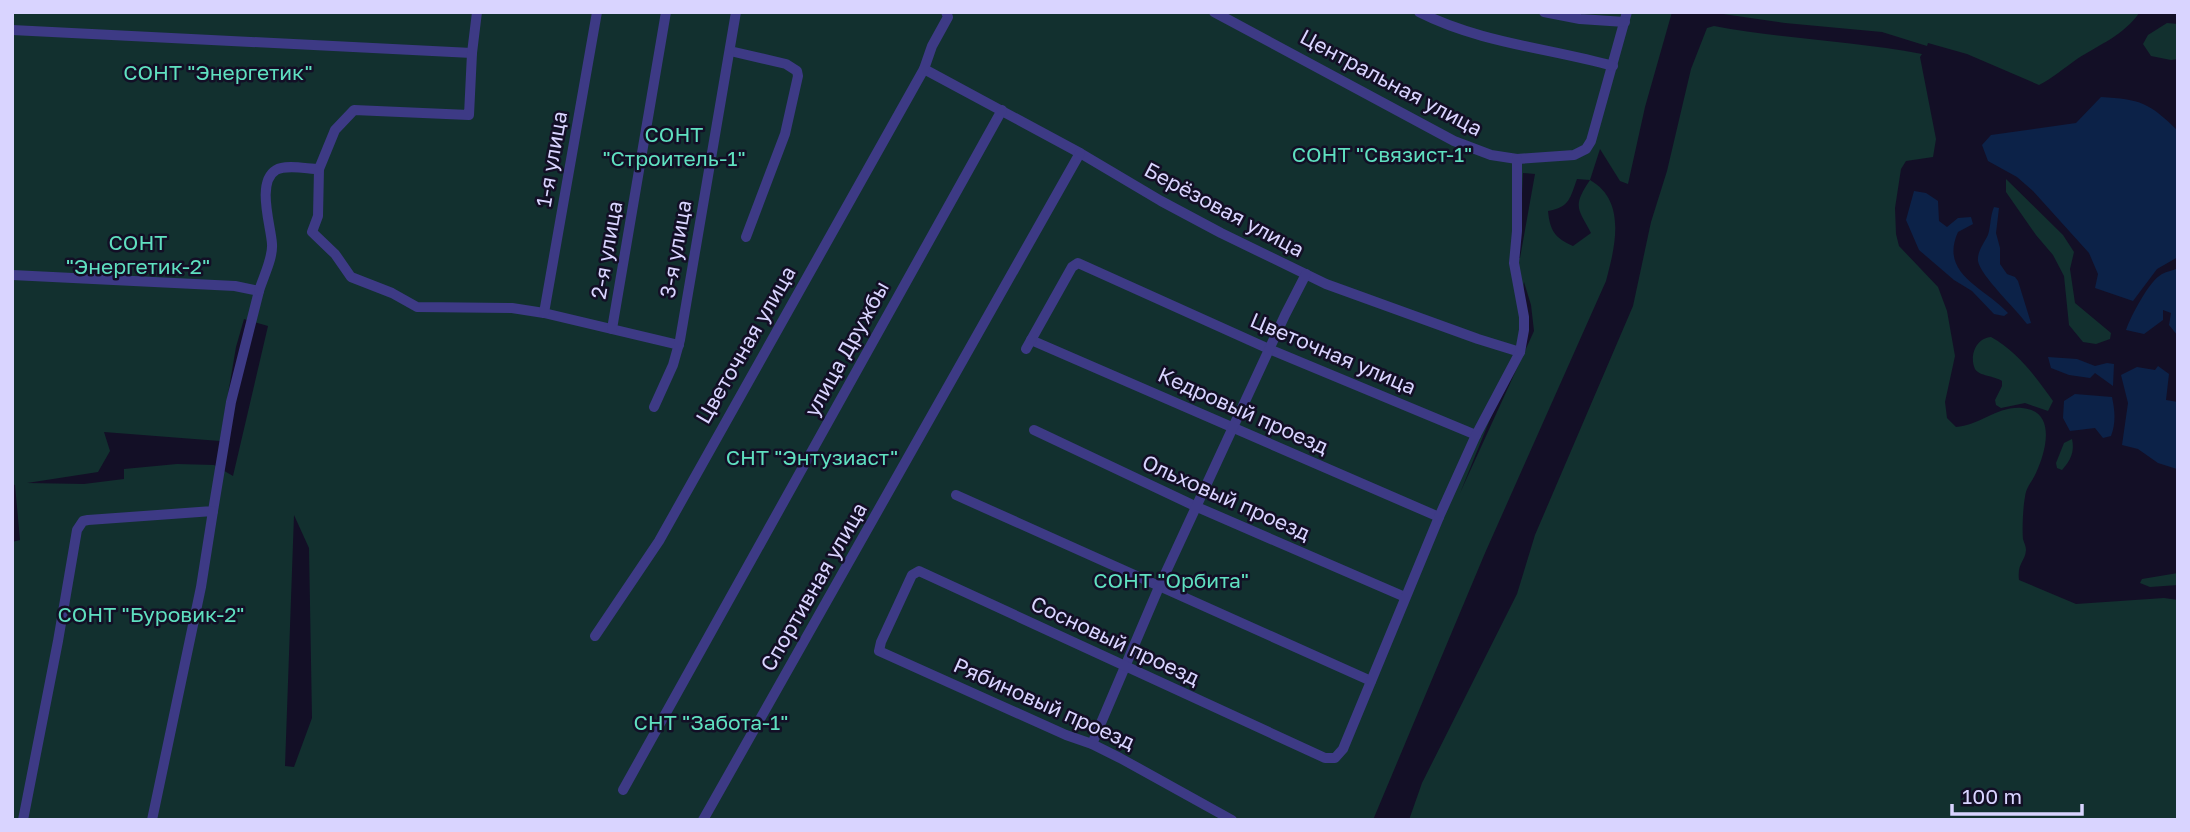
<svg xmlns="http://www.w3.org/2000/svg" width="2190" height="832" font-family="'Golos Text',sans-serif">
<rect width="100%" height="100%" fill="#130f26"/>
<!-- green -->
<g fill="#12302f" fill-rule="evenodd">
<path d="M12,12H1672L1645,107L1628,184L1620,181L1600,149L1590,180C1627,201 1615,247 1606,281L1485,553L1373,820H12V542L20,540L15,485L12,484ZM1523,173L1535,174L1520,258H1519ZM1577,179L1590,180C1572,207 1578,208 1591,233L1573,246C1555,238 1550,231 1548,211C1570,207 1570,198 1577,179ZM1524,282L1531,305L1534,331L1460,493L1517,353ZM244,319L268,326L233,476L214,465L177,464L124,469V479L84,484L27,483L98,472L110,451L104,432L220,441L236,347ZM294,515L309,548L312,718L294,767L285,766Z"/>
<path d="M1724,12H2140C2123,36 2100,44 2077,59C2064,68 2053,78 2039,85L1967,54L1928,43L1927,46L1882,32L1785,23L1723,14Z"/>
<polygon points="2167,23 2178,24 2178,59 2171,60 2151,56 2143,44 2148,35"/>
<path d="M1714,26C1783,39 1853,41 1922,54L1920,57L1936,139L1933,157L1906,161L1901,169L1895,208L1896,234L1899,246L1938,287L1947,311L1955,356L1945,402L1947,418L1956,427C1979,426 1997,406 2022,408C2057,411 2046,451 2036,473C2032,482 2026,487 2025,497C2023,507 2022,529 2023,539C2024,543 2026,546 2026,550C2025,562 2017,563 2019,580L2076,604L2164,598L2178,600V820H1409L1422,783L1517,594L1535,535L1633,306L1651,222L1667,171L1691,69L1707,28Z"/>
<polygon points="2006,179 2063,235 2074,252 2070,269 2075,303 2111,333 2110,339 2096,344 2083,342 2069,325 2064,276 2053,255 2036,235 2006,192"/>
<path d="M1991,337C2018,352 2035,376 2053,401L2048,411L2025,403L2001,408L1996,405L1995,400L2002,386V381C1995,376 1979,376 1975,369C1969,356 1976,338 1991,337Z"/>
<path d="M2072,439C2075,452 2070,461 2062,470L2057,468L2056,463L2064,443Z"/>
<polygon points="2178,573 2178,585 2150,587 2140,583 2142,579"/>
</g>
<!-- water -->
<g fill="#0c2248">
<path d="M2101,97C2140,99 2150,103 2178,131V257L2157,269L2133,301L2095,288L2098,274L2089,253L2033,191L2017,177L1988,161L1982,145L1991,135L2076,123Z"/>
<path d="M1914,191L1926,193L1938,201L1939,221L1947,227L1958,218L1971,217L1973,224L1958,232C1939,274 1984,287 2008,313L2004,316L1994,314L1972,291L1954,280L1919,250L1906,220Z"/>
<path d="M1994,207L1999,208L1996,233L2000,248V264L2007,274L2015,277L2018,281L2031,323L2027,324C2016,309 1980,275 1978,261C1977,252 1984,243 1988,235C1991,226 1990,216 1994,207Z"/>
<path d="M2178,268V336L2169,325L2171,313L2163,310V320L2144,334L2126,330C2131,316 2149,281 2162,274C2167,271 2173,271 2178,268Z"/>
<polygon points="2048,357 2077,359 2095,366 2107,363 2114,364 2113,386 2095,373 2090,378 2069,375 2051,368"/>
<polygon points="2158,366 2169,374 2166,400 2178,402 2177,469 2158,463 2138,449 2122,445 2128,403 2121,375 2137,367 2155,370"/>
<path d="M2075,394L2112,397C2115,411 2116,423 2111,436L2103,438L2095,428L2070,431L2063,418L2064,401Z"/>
</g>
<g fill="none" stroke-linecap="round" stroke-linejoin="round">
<!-- minor -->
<g stroke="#3d3a85" stroke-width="10">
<polyline points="1214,12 1454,141 1491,155 1517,159 1574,155 1586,149 1591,141 1627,12"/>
<path d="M1419,12C1480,43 1548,48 1613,66"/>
<polyline points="1544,12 1580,19 1625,22"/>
<polyline points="12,30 472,53"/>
<polyline points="730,51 786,64 797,71 798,76 785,134 746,237"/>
<polyline points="924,69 1080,153 1161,201 1221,233 1326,284 1478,339 1520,352"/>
<polyline points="319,169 318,216 312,232 335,254 351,277 392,293 417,307 512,308 544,313 679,345"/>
<polyline points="12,275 235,286 259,291 231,402 213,511 88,520 83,521 77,530 58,641 23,820"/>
<path d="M259,291C263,277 273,259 272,244C271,226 256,182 276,170C286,164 308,169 319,169L335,130L354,110L469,115L472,53L477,12"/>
<polyline points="544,313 597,12"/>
<polyline points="612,329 666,12"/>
<polyline points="1031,340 1439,517"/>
<polyline points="1026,349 1072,267 1078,263 1269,349 1476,435"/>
<polyline points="654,407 673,365 680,340 736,12"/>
<polyline points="1034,430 1197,507 1405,597"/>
<polyline points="956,495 1371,681"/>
<polyline points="595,636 659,541 924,69 932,46 948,17 946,12"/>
<polyline points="1092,744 1159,587 1285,315 1306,274"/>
<polyline points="623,790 1002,110"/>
<polyline points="152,820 201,587 213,511"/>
<polyline points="703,820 1080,153"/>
<polyline points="1232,820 1120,758 1092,744 1066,735 879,651 881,642 912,575 919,571 1325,758 1335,758 1343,749 1439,517 1476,435 1520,352 1524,330 1524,317 1514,263 1517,231 1517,159"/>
</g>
</g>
<g text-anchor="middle" stroke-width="5" stroke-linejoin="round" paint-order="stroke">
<!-- park labels -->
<g font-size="21" fill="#5fe0c0" stroke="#130f26">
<text x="218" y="80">СОНТ "Энергетик"</text>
<text x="674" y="142">СОНТ<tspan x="674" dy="24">"Строитель-1"</tspan></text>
<text x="1382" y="162">СОНТ "Связист-1"</text>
<text x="138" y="250">СОНТ<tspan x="138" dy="24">"Энергетик-2"</tspan></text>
<text x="812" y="465">СНТ "Энтузиаст"</text>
<text x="1171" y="588">СОНТ "Орбита"</text>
<text x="151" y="622">СОНТ "Буровик-2"</text>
<text x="711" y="730">СНТ "Забота-1"</text>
</g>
<!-- street labels -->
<g font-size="21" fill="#d9d4ff" stroke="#130f26">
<text transform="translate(1391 83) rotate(28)" y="7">Центральная улица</text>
<text transform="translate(552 159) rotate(-80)" y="7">1-я улица</text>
<text transform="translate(1224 210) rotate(28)" y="7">Берёзовая улица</text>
<text transform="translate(676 249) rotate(-80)" y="7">3-я улица</text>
<text transform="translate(607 250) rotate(-80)" y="7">2-я улица</text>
<text transform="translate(746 345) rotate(-60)" y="7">Цветочная улица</text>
<text transform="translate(847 349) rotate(-61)" y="7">улица Дружбы</text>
<text transform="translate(1333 354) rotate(23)" y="7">Цветочная улица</text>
<text transform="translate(1243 411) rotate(24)" y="7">Кедровый проезд</text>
<text transform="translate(1226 498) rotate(24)" y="7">Ольховый проезд</text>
<text transform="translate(814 587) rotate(-60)" y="7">Спортивная улица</text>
<text transform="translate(1115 641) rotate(25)" y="7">Сосновый проезд</text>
<text transform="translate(1044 704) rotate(24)" y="7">Рябиновый проезд</text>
</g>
</g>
<!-- border -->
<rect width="2190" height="832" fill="none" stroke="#d9d4ff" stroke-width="28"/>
<!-- scale -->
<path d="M1952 804v10h130v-10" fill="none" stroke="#d9d4ff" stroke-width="3.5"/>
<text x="1962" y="804" font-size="21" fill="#d9d4ff" stroke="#130f26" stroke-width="5" paint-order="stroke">100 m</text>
</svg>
